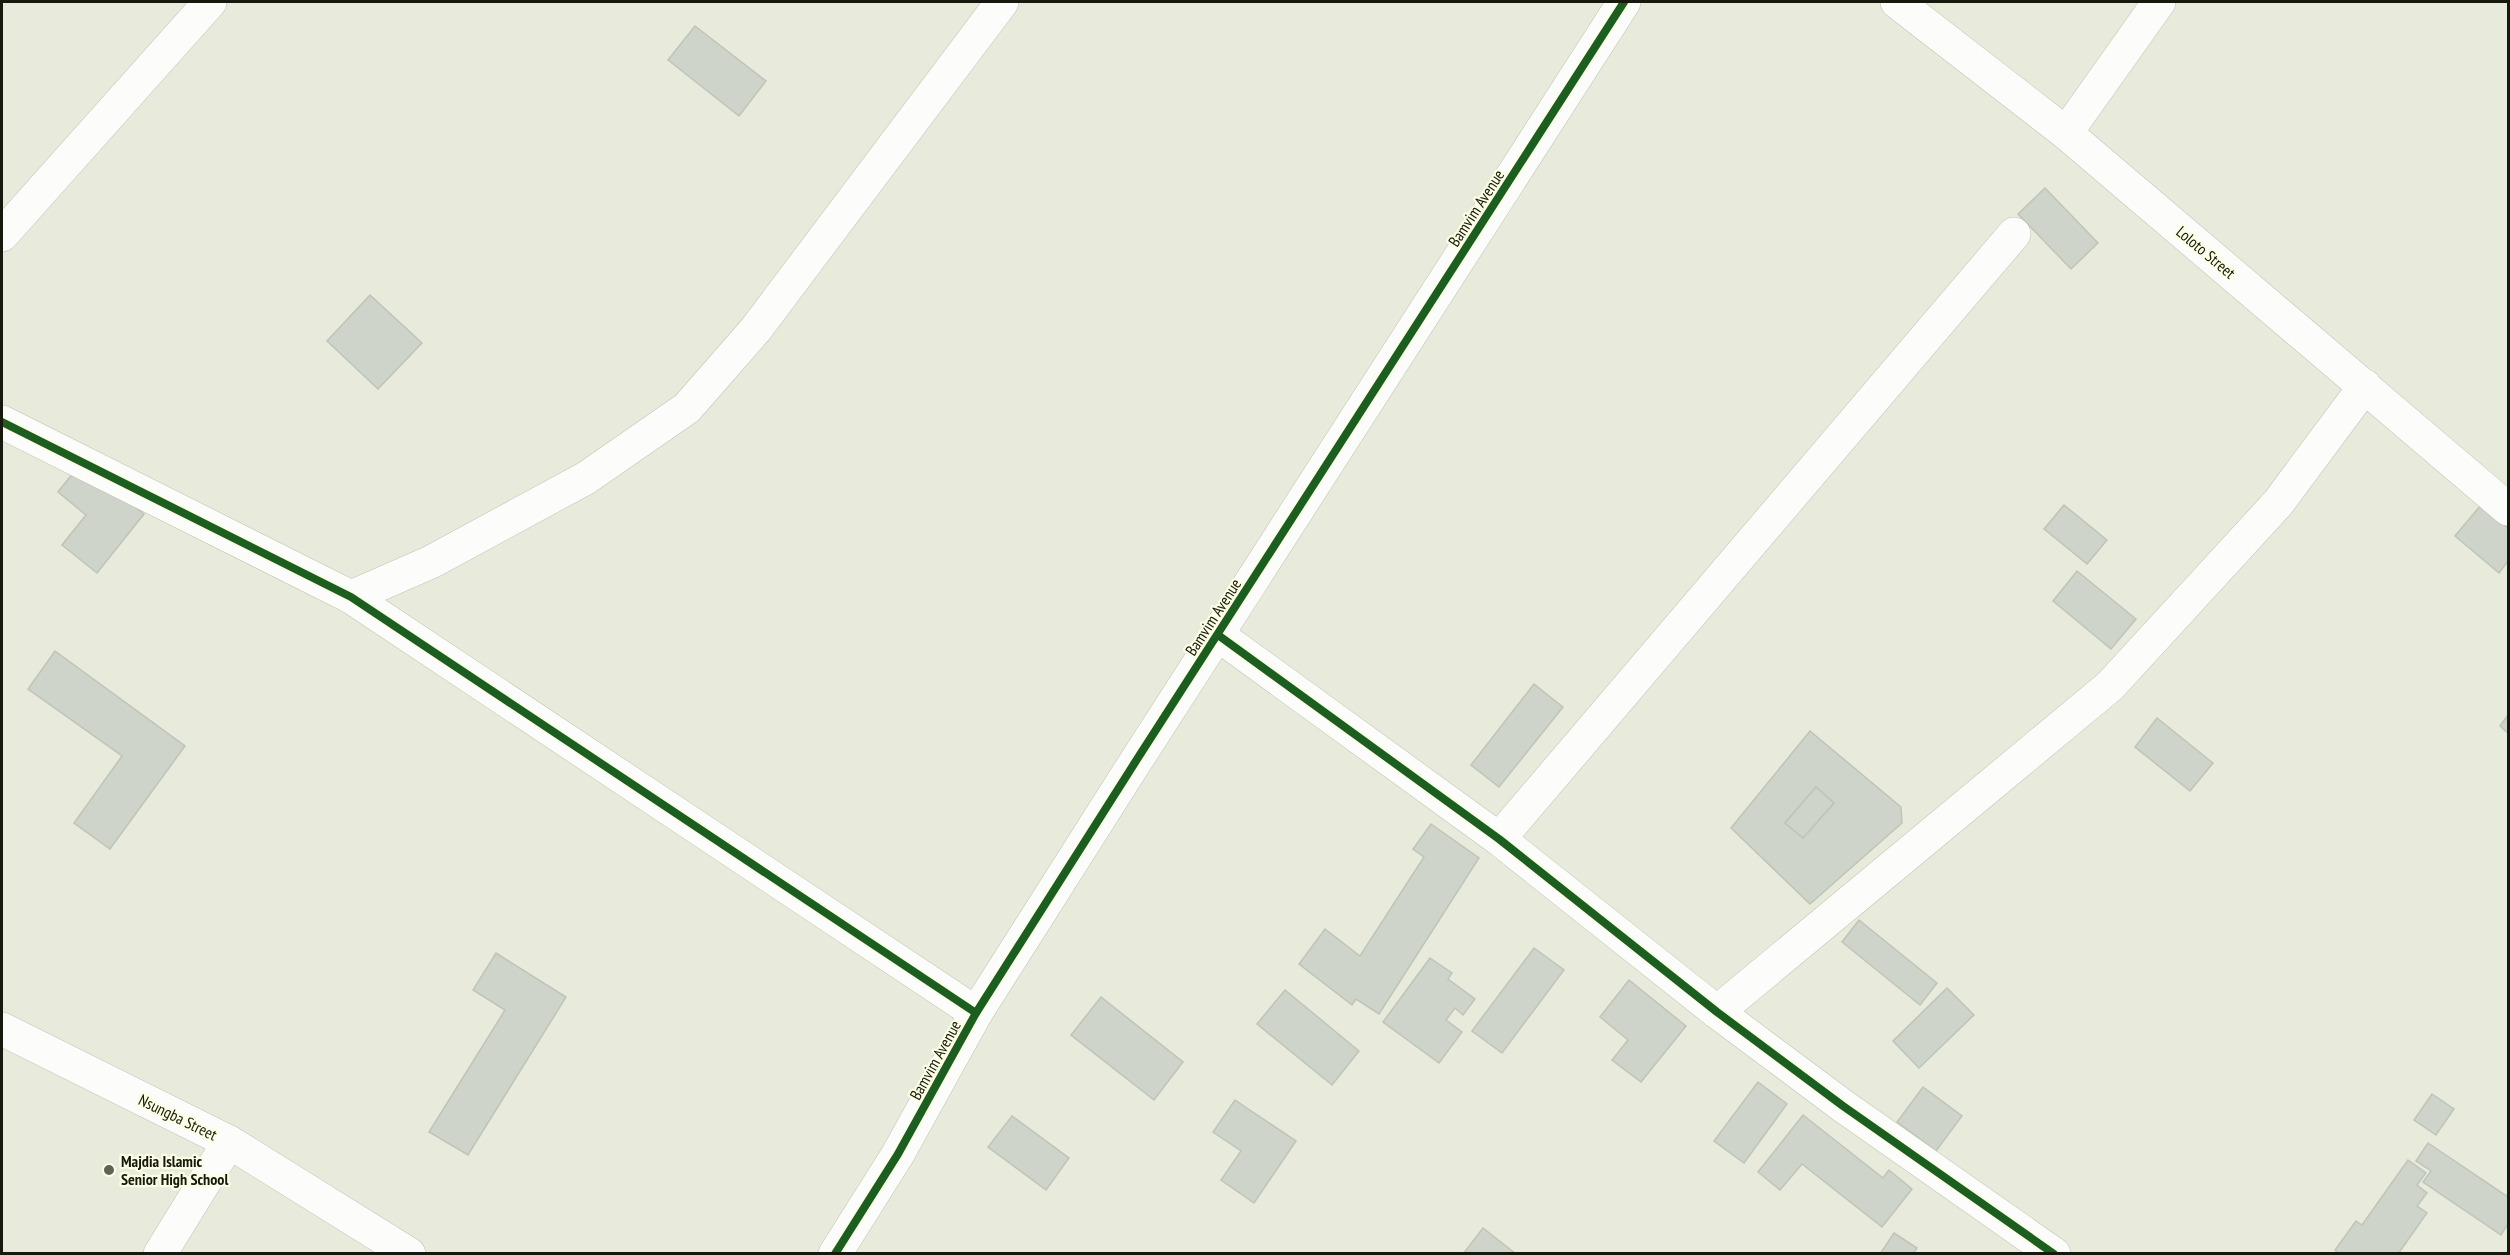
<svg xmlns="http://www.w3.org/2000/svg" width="2510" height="1255" font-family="'PT Sans Narrow',sans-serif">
<rect width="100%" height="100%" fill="#e8ebdb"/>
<!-- building -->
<g fill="#ced4c9" stroke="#bfc4b9" stroke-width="1.5" fill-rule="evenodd">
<polygon points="695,26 766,81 739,116 668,60"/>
<polygon points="2045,188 2098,243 2071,269 2018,214"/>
<polygon points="370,295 422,343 378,389 327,341"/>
<polygon points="81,463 144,514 97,573 62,545 86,515 58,492"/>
<polygon points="2064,505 2107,540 2087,564 2044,529"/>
<polygon points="2481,505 2508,528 2508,561 2499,573 2455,536"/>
<polygon points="2077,571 2136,619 2111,649 2053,601"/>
<polygon points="55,651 185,746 110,849 74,823 122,756 28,689"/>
<polygon points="1534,684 1563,707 1499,787 1471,765"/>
<polygon points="2508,715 2508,733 2500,726"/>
<polygon points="2157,718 2213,763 2190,791 2135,747"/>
<path d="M1810,731L1901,807L1902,823L1810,904L1731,828ZM1816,787L1834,803L1803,838L1785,823Z"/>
<polygon points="1816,787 1834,803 1803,838 1785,823"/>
<polygon points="1431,824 1479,858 1379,1014 1356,999 1352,1005 1299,964 1325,929 1360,956 1424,857 1413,849"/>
<polygon points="1859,920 1937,983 1920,1005 1842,942"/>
<polygon points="1534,948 1564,970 1502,1053 1472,1031"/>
<polygon points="496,953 566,997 468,1155 429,1132 505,1010 473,990"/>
<polygon points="1430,958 1452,973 1448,979 1475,999 1463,1015 1455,1008 1446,1020 1462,1032 1439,1063 1383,1022"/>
<polygon points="1629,980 1686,1026 1641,1082 1612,1060 1628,1040 1600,1017"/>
<polygon points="1947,988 1974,1015 1919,1068 1893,1041"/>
<polygon points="1285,990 1359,1051 1332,1085 1257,1024"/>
<polygon points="1101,997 1183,1062 1154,1100 1071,1035"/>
<polygon points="1758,1082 1787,1104 1744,1163 1714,1141"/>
<polygon points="1923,1087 1962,1116 1936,1151 1897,1122"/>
<polygon points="2432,1094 2454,1109 2436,1135 2414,1120"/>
<polygon points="1235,1100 1296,1141 1254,1203 1221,1180 1241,1151 1213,1132"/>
<polygon points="1803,1115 1883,1178 1889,1170 1912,1189 1882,1227 1802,1164 1780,1190 1758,1172"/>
<polygon points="1012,1116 1069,1158 1046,1190 988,1147"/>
<polygon points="2428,1143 2508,1197 2508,1224 2501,1235 2423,1182 2431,1171 2416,1161"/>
<polygon points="2408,1160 2426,1173 2417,1185 2427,1193 2417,1206 2427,1213 2398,1254 2340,1254 2335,1250 2356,1221 2362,1225"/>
<polygon points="1483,1228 1516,1254 1463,1254"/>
<polygon points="1894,1233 1917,1248 1913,1254 1880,1254"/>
</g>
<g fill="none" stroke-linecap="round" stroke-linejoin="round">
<!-- minor casing -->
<g stroke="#c0c2b6" stroke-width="34">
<g id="minor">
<polyline points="1897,2 2066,133 2508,509"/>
<polyline points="2066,133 2159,2"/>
<polyline points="2,235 210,2"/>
<polyline points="2,422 351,597 976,1013"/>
<polyline points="351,597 431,562 586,478 687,408 756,329 1002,2"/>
<polyline points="1218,635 1499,839 1717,1012 1843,1106 2054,1254"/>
<polyline points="1499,839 2014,234"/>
<polyline points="1717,1012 2110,686 2278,503 2365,386"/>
<polyline points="2,1029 229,1142 409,1254"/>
<polyline points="160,1254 229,1142"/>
<polyline points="835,1254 898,1154 976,1013 1134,764 1624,2"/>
</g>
</g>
<!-- minor -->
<use href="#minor" stroke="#fcfcfa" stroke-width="33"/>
<!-- cycleway casing -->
<g stroke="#fbfee2" stroke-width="11">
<g id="cycleway">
<polyline points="2,422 351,597 976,1013"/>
<polyline points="1218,635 1499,839 1717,1012 1843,1106 2054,1254"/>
<polyline points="835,1254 898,1154 976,1013 1134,764 1624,2"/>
</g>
</g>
<!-- cycleway -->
<use href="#cycleway" stroke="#1b5e20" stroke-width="8"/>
</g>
<!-- markers -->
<circle fill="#606256" stroke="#fbfee2" stroke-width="2" cx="109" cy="1170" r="6"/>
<g text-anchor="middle" stroke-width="4.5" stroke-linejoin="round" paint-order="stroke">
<!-- street labels -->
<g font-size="16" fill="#17180e" stroke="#fbfee2">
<text transform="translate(1476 208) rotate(-57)" y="6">Bamvim Avenue</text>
<text transform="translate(2206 252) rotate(40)" y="6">Loloto Street</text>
<text transform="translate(1213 617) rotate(-57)" y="6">Bamvim Avenue</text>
<text transform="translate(935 1060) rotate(-61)" y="6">Bamvim Avenue</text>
<text transform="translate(178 1117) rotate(26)" y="6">Nsungba Street</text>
</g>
<!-- poi labels -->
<g font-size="16" font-weight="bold" fill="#17180e" stroke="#fbfee2" text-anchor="start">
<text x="121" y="1167">Majdia Islamic<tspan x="121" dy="18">Senior High School</tspan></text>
</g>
</g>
<!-- border -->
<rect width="2510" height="1255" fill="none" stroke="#17180e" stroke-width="6"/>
</svg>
